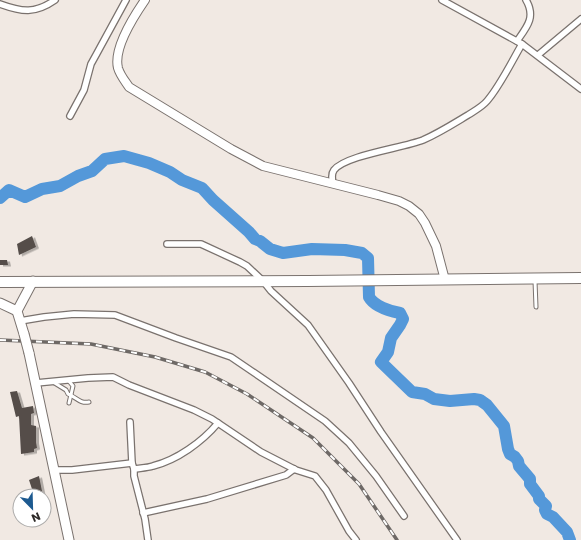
<svg xmlns="http://www.w3.org/2000/svg" width="581" height="540" font-family="Poppins,sans-serif">
<defs>
<filter id="shadow"><feDropShadow dx="3" dy="1.5" stdDeviation="0" flood-color="#0004"/></filter>
</defs>
<rect width="100%" height="100%" fill="#f1e9e3"/>
<g fill="none" stroke-linecap="round" stroke-linejoin="round">
<!-- river -->
<path stroke="#5498d9" stroke-width="12" d="M0,198L9,190L25,197L42,189L60,186L78,176L92,171L105,159L124,156L149,163L170,172L182,180L202,188L213,200L249,232L255,239L260,241L270,249L283,253L312,249L345,250L362,253L368,258L369,297C374,306 390,311 400,313L403,319L400,325L391,338L388,352L381,362L412,392L425,394L434,399L450,401L474,399L480,400L487,405L504,426L508,449L510,454L515,457L518,461L519,466L530,479V484L539,496V499L546,506L545,510L547,514L553,517L567,532L570,540"/>
</g>
<!-- building -->
<g fill="#544d49" filter="url(#shadow)">
<polygon points="32,236 36,247 19,255 17,244"/>
<polygon points="0,260 7,260 8,265 0,265"/>
<polygon points="17,391 22,408 33,406 34,413 31,414 31,425 36,426 36,442 37,448 34,449 34,452 21,454 19,416 16,417 10,392"/>
<polygon points="39,476 43,496 29,496 28,490 32,489 29,480"/>
</g>
<g fill="none" stroke-linecap="round" stroke-linejoin="round">
<!-- lane casing -->
<g stroke="#7a726e" stroke-width="5">
<g id="lane">
<polyline points="535,281 536,307"/>
<polyline points="68,380 73,386 69,403"/>
<path d="M53,382L66,390L68,394C76,397 80,404 89,402"/>
</g>
</g>
<!-- street casing -->
<g stroke="#7a726e" stroke-width="8">
<g id="street">
<polyline points="442,0 522,44 581,89"/>
<path d="M0,4C22,12 35,14 55,0"/>
<path d="M517,41C527,27 536,17 526,0"/>
<polyline points="538,55 581,19"/>
<polyline points="70,116 84,90 91,64 96,55 126,0"/>
<path d="M333,184C332,179 331,174 334,170C346,155 403,148 423,140C439,133 453,124 468,115C474,111 482,107 487,101C500,86 512,61 522,44"/>
<polyline points="167,244 201,244 240,262 247,266 263,281 271,291 308,325 349,383 381,432 457,540"/>
<polyline points="20,321 44,317 74,314 115,315 176,338 231,357 325,421 349,443 376,476 404,516"/>
<polyline points="36,383 88,378 113,377 129,385 194,410 212,419 261,452 296,470 315,476 326,490 349,531 356,540"/>
<polyline points="130,422 132,463 134,469 134,476 145,519 148,540"/>
<path d="M134,469C140,468 147,468 153,466C177,460 202,442 218,423"/>
<polyline points="54,470 72,470 132,463"/>
<polyline points="143,513 207,499 286,475 294,469"/>
</g>
</g>
<!-- secondary casing -->
<g stroke="#7a726e" stroke-width="10">
<path id="secondary" d="M145,0C134,16 113,48 118,68C120,75 125,81 129,87L231,149L263,166L378,195L399,201L409,206L419,214L425,223L436,246L445,280"/>
</g>
<!-- primary casing -->
<g stroke="#7a726e" stroke-width="11">
<g id="primary">
<polyline points="0,303 17,311"/>
<polyline points="24,334 17,311 33,281"/>
<polyline points="29,353 69,540"/>
</g>
</g>
<!-- highway casing -->
<g stroke="#7a726e" stroke-width="12">
<polyline id="highway" points="0,282 308,281 581,278"/>
</g>
<!-- lane -->
<use href="#lane" stroke="#fff" stroke-width="3"/>
<!-- street -->
<use href="#street" stroke="#fff" stroke-width="5.5"/>
<!-- secondary -->
<use href="#secondary" stroke="#fff" stroke-width="8"/>
<!-- primary -->
<use href="#primary" stroke="#fff" stroke-width="9"/>
<!-- highway -->
<use href="#highway" stroke="#fff" stroke-width="10"/>
<!-- rail casing -->
<g stroke="#6e6966" stroke-width="3.5">
<polyline id="rail" points="0,340 91,344 155,357 205,372 247,394 313,438 359,484 397,540"/>
</g>
<!-- rail -->
<use href="#rail" stroke="#fff" stroke-width="2" stroke-dasharray="6" stroke-linecap="butt"/>
<!-- primary-bridge casing -->
<g stroke="#7a726e" stroke-width="11" stroke-linecap="butt">
<polyline id="primary-bridge" points="24,334 29,353"/>
</g>
<!-- primary-bridge -->
<use href="#primary-bridge" stroke="#fff" stroke-width="9"/>
</g>
<!-- north arrow -->
<g transform="translate(32 508) rotate(157)"><circle r="19" fill="#ffffff" stroke="#abaaa9"/>
<path d="M0-3L7 15L0 10L-7 15Z" fill="#1d5a90"/>
<text y="-6" font-size="11" font-weight="bold" text-anchor="middle" fill="#2d2a28">N</text>
</g>
</svg>
